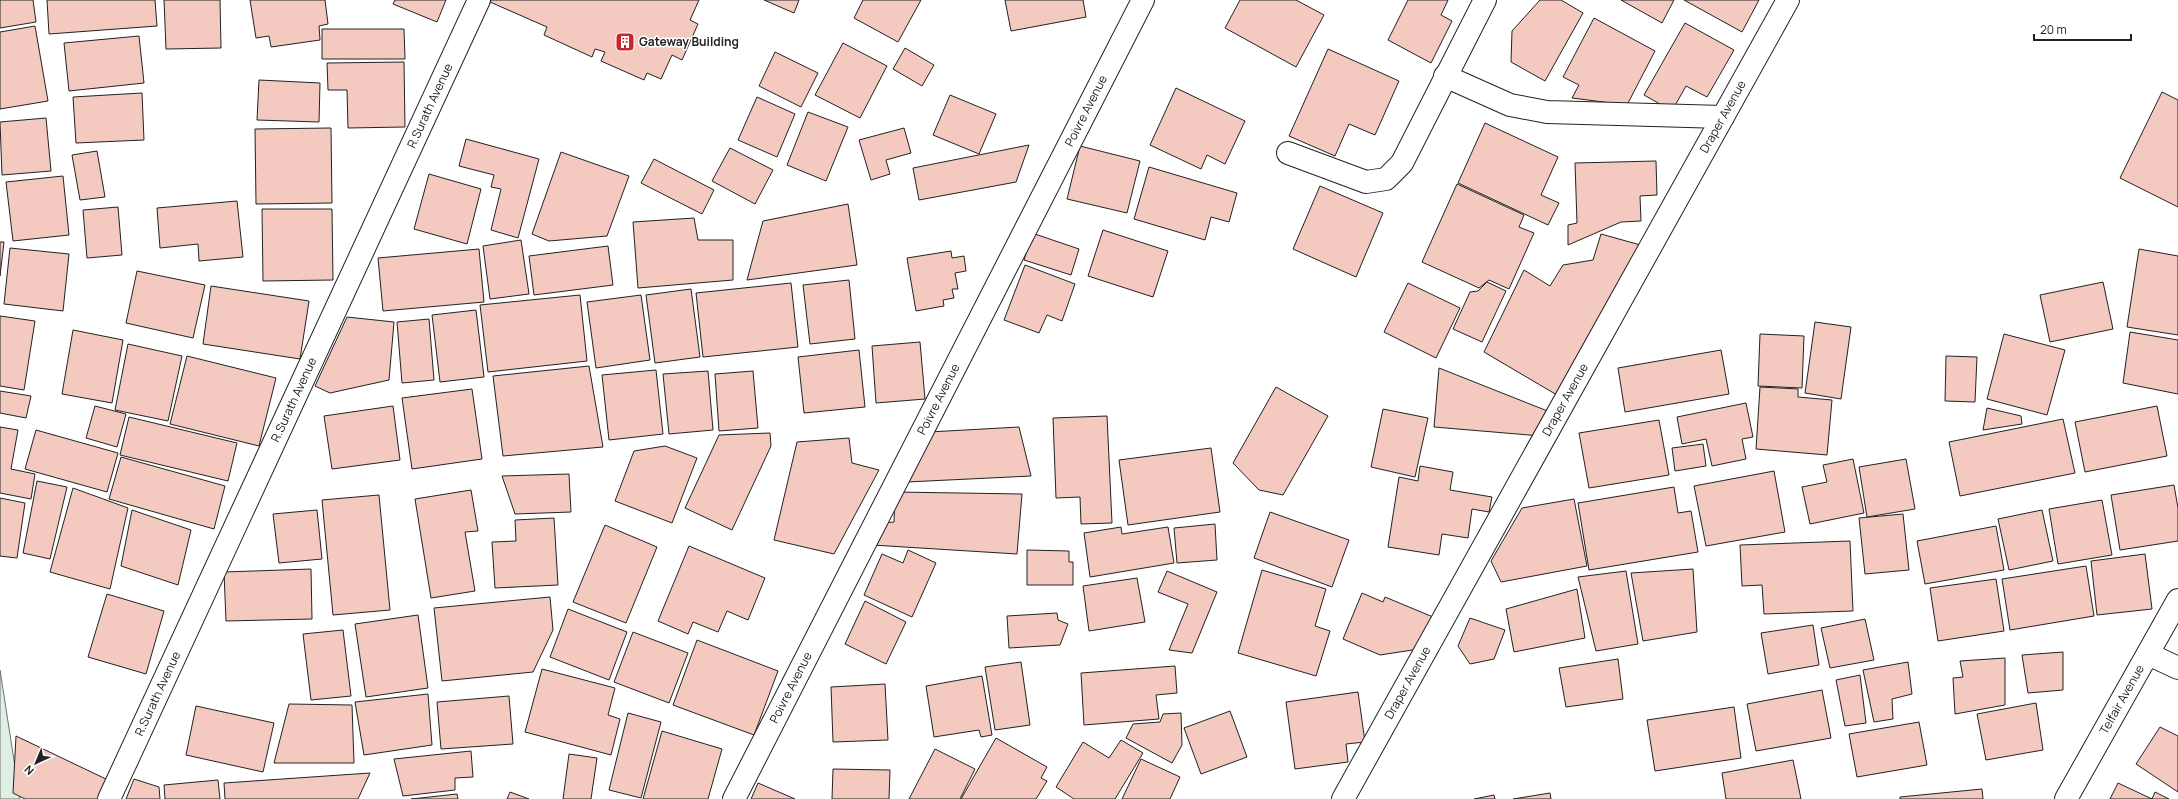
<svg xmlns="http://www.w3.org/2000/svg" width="2178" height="799" font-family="Manrope,sans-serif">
<rect width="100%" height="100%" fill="#fff"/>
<!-- green -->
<polygon fill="#e0efe3" stroke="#6f6f6f" points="0,670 20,799 0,799"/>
<!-- building -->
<g fill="#f3c9c0" stroke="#222">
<polygon points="0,0 33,0 36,22 0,28"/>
<polygon points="47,0 155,0 157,26 49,34"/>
<polygon points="164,0 220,0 221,48 166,49"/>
<polygon points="250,0 325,0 328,24 319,26 320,40 271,47 269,36 256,38"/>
<polygon points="395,0 446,0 437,22 393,4"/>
<polygon points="491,0 699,0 690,20 698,24 682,60 672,55 661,79 647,73 644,80 601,61 605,52 595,49 592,57 544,35 547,27 490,2"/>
<polygon points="764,0 799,0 794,13"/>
<polygon points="863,0 921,0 898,42 854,18"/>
<polygon points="1005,0 1083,0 1086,17 1011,31"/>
<polygon points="1240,0 1296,0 1324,15 1296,67 1225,28"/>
<polygon points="1408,0 1448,0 1441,15 1452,21 1431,63 1388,40"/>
<polygon points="1540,0 1561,0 1583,13 1545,81 1511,62 1512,31"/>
<polygon points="1621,0 1674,0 1662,23"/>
<polygon points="1684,0 1759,0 1742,32"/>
<polygon points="1594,18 1655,51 1627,105 1572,98 1579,85 1563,77"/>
<polygon points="1685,23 1734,50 1707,97 1686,86 1672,111 1644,95"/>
<polygon points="35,26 48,101 0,109 0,32"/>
<polygon points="322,29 404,29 405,59 322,59"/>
<polygon points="139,36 144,83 69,91 64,43"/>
<polygon points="843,43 887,66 860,118 815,95"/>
<polygon points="905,48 934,65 922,86 893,69"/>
<polygon points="1328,49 1399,81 1375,135 1349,124 1335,156 1289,136"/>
<polygon points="775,52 818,73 801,107 759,86"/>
<polygon points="404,62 405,127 348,128 347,90 328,90 327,63"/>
<polygon points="259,80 320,83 319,122 257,120"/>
<polygon points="1176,88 1245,121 1225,164 1207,155 1201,169 1150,145"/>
<polygon points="2162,92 2178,100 2178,207 2120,178"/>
<polygon points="142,93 144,140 76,143 73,97"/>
<polygon points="950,95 996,114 979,154 933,135"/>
<polygon points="757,97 795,114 777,157 738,140"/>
<polygon points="808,112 848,127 826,181 787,165"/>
<polygon points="46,118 51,171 2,175 0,122"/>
<polygon points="1485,123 1558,157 1541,195 1559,203 1548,225 1458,183"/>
<polygon points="331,128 332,203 256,204 255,129"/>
<polygon points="904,128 911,153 886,160 890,174 871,180 859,140"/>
<polygon points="466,139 539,159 518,238 491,230 501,189 491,187 494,175 459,166"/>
<polygon points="1029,145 1016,182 919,200 913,168"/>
<polygon points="1080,146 1140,161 1127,213 1067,199"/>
<polygon points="730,148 773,170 755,204 712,181"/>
<polygon points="97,151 105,197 80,200 72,155"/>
<polygon points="561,152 629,176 607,236 549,241 532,234"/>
<polygon points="654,159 714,190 702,214 641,183"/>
<polygon points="1656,161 1657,195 1640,196 1641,221 1621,222 1568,245 1568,225 1577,223 1575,163"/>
<polygon points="1149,167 1237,193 1229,222 1211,217 1205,240 1134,219"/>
<polygon points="429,174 481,189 467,244 414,229"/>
<polygon points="63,176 69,235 13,241 6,182"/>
<polygon points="1457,184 1524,215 1519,227 1534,233 1509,289 1489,280 1479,288 1422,262"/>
<polygon points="1320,186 1383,213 1356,277 1293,249"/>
<polygon points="237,201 243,257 199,261 198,244 160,248 157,208"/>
<polygon points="848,204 857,265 747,280 763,221"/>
<polygon points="118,207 122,255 87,258 83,210"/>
<polygon points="262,209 332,209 333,280 263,281"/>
<polygon points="694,218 698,240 733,240 733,280 638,288 633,222"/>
<polygon points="1103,230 1168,251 1153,297 1088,276"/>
<polygon points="1032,233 1079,249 1071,275 1024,260"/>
<polygon points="1601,234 1644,246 1557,395 1484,352 1524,270 1550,286 1563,265 1593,260"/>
<polygon points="521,240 529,294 490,299 483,246"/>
<polygon points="0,242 4,242 0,276"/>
<polygon points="608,246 613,285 534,295 529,256"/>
<polygon points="10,248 69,254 63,311 4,304"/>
<polygon points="479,249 484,302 383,311 378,258"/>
<polygon points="2139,249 2178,256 2178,335 2127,327"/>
<polygon points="951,251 952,258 964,256 966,271 955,273 958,289 952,289 954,298 943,300 944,306 916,311 907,258"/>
<polygon points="1025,265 1075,284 1062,321 1047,315 1039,333 1004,320"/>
<polygon points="137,271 205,285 193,338 126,323"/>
<polygon points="849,280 855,339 810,344 803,285"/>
<polygon points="1487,282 1506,291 1482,342 1453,329 1470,292 1478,291"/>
<polygon points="2103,282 2113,329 2050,342 2040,295"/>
<polygon points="791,283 798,347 703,357 696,293"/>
<polygon points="1408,283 1460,308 1436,358 1384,332"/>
<polygon points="211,286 309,301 300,359 203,344"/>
<polygon points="691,289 700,357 655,363 646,295"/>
<polygon points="580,295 587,361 488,372 480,305"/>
<polygon points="641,295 650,360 596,368 587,302"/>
<polygon points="476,310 484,377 440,382 432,315"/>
<polygon points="0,316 35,321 24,390 0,386"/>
<polygon points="347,317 394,322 389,380 330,393 315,386"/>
<polygon points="429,319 434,380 402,383 397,322"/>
<polygon points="1815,322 1851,327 1841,399 1805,393"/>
<polygon points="73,330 123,340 112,403 62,394"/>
<polygon points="2130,332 2178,340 2178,394 2123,383"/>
<polygon points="1760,334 1804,336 1802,388 1758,386"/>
<polygon points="2004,334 2065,350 2047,415 1987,399"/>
<polygon points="920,342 925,399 876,403 872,346"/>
<polygon points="128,344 182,356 168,421 115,410"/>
<polygon points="859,350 865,407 804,413 798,357"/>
<polygon points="1721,350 1729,394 1625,412 1618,368"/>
<polygon points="187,356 276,378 259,446 170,424"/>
<polygon points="1946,356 1977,357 1975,402 1945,401"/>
<polygon points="589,366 603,447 503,456 493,376"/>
<polygon points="1439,368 1550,412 1541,436 1434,427"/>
<polygon points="656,370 663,434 609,440 602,375"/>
<polygon points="708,371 713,430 669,434 663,374"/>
<polygon points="753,371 758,428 719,431 715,374"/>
<polygon points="1276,387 1328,416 1283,495 1259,490 1233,463"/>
<polygon points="1760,387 1798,389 1798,397 1832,400 1827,455 1756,449"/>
<polygon points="472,389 482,459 412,469 402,398"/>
<polygon points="0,391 31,396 26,418 0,413"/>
<polygon points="1746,403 1753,437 1742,439 1746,459 1712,466 1706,439 1682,444 1677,417"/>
<polygon points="95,406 126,414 117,447 86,438"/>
<polygon points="393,406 400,460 332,469 324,416"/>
<polygon points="2157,406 2167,456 2085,472 2075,422"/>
<polygon points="1987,408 2021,416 2022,424 1983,430"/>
<polygon points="1383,409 1428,418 1415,477 1371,467"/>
<polygon points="1107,416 1112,523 1081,524 1080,497 1056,498 1053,418"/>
<polygon points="129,417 237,443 228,481 120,455"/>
<polygon points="2063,419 2075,473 1960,496 1949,442"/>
<polygon points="1659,420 1669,475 1589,488 1579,433"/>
<polygon points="0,427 18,430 11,469 35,474 31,499 0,493"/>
<polygon points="1019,427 1031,476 907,482 929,432"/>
<polygon points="36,430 118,453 107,492 25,469"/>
<polygon points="770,433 771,446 732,530 685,508 719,435"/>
<polygon points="849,438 852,463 879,470 834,554 774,540 797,442"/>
<polygon points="1703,444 1706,466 1675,471 1672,448"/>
<polygon points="665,446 697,458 672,523 615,501 634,451"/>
<polygon points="1211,448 1220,512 1128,525 1119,460"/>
<polygon points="121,457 225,486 214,529 109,499"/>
<polygon points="1853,459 1864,513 1810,524 1802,487 1827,482 1823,465"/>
<polygon points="1906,459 1915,509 1867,517 1859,467"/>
<polygon points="1420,466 1453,472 1450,490 1492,497 1489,512 1472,509 1468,538 1442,534 1439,555 1388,547 1399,477 1418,481"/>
<polygon points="1774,471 1785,532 1706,546 1694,486"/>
<polygon points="569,474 571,512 515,514 502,476"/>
<polygon points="37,481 67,487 50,559 23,553"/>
<polygon points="2174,485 2178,508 2178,541 2120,550 2111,495"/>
<polygon points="1674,487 1678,513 1691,511 1698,552 1589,570 1578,503"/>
<polygon points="73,488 128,508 110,589 50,572"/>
<polygon points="471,490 478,531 465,532 475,591 431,598 415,499"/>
<polygon points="895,492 1022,494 1017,554 872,545 883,523 894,522"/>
<polygon points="379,495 390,610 333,615 322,500"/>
<polygon points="0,498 25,503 17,558 0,556"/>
<polygon points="1574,499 1587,566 1501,582 1491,561 1522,508"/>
<polygon points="2102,500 2112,555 2058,564 2049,509"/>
<polygon points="132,510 191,530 178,585 121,566"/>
<polygon points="317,510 322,559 279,563 273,514"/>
<polygon points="2042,510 2053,561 2009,570 1998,519"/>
<polygon points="1270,512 1349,540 1332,587 1254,558"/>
<polygon points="1903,514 1909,570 1865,574 1859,518"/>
<polygon points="554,518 558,585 495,588 492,542 516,541 515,520"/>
<polygon points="1215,524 1217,560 1177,563 1174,528"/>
<polygon points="605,525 657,547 626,623 573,602"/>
<polygon points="1996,526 2004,570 1925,584 1917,541"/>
<polygon points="1121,527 1122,534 1168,527 1174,563 1090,577 1084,533"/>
<polygon points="1850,541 1853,611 1764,614 1762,585 1742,586 1740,545"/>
<polygon points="689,546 765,578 748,620 727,611 718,632 693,622 688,634 658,621"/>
<polygon points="908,550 936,563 912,617 864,595 882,554 903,563"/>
<polygon points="1027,550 1069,551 1069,562 1073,562 1073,585 1027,585"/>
<polygon points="2145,554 2152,609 2097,615 2091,561"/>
<polygon points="2086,566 2094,616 2010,630 2002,579"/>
<polygon points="311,569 312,619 226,621 224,572"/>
<polygon points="1693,569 1697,632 1643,641 1631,573"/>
<polygon points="1262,570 1326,589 1315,626 1330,631 1316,676 1238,653"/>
<polygon points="1167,571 1217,592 1192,653 1169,650 1188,604 1158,592"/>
<polygon points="1626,571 1638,644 1596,651 1578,577"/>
<polygon points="1137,578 1145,622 1089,631 1083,586"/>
<polygon points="1996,579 2004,631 1938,641 1930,588"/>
<polygon points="1577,589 1585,638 1514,652 1506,609"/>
<polygon points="1362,593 1383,602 1385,597 1433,617 1419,649 1380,655 1343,639"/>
<polygon points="107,594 164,611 146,674 88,657"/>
<polygon points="550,597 553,630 533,672 442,681 434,608"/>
<polygon points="865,601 906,622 886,664 845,644"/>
<polygon points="568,609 627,632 609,680 550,657"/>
<polygon points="1057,613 1058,620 1068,624 1060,645 1009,648 1007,616"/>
<polygon points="418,615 428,688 366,697 355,624"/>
<polygon points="1470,618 1505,630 1494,659 1470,664 1458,646"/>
<polygon points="1865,619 1874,660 1830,668 1821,628"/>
<polygon points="1813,625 1819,665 1768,674 1761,633"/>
<polygon points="343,630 351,696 311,700 303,634"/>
<polygon points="633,632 688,653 669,703 614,682"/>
<polygon points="697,640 778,671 754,735 673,705"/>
<polygon points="2063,652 2063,690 2028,693 2022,655"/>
<polygon points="2005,658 2005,705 1955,714 1953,678 1963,677 1960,661"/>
<polygon points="1618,659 1623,699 1566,707 1559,668"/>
<polygon points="1021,662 1030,725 995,730 985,667"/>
<polygon points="1908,662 1912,694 1892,699 1893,719 1874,722 1863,670"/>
<polygon points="1175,666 1177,693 1156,695 1159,719 1084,725 1081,673"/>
<polygon points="542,669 615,688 608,715 620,719 611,755 525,732"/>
<polygon points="1860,675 1866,723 1845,726 1836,680"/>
<polygon points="982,676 992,735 981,737 979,730 934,737 926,686"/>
<polygon points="885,684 888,740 833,742 831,687"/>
<polygon points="1822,690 1831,738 1756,751 1747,704"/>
<polygon points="1358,692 1365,742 1346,744 1348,762 1295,769 1286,702"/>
<polygon points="428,694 432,745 364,755 355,702"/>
<polygon points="509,696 513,744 441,749 437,702"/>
<polygon points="2036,703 2043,750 1986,760 1977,714"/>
<polygon points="289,704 352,705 354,763 274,763"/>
<polygon points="196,706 274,723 263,772 186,755"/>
<polygon points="1734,707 1741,758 1655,771 1647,720"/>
<polygon points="1230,711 1247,757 1201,774 1184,728"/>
<polygon points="628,713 661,722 641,798 609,790"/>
<polygon points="1181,713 1182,745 1172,763 1126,738 1133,724 1160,722 1163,714"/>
<polygon points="1919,722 1927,765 1857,777 1849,734"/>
<polygon points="2160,727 2178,736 2178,792 2136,764"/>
<polygon points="662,731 722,749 708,799 643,799"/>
<polygon points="16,736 108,780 99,799 25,799 13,793"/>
<polygon points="996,738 1047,767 1041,778 1047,781 1036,799 961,799"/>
<polygon points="1121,740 1143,753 1115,799 1074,799 1056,787 1083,742 1109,758"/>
<polygon points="935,749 975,769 960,799 909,799"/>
<polygon points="471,751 473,777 455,778 455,790 403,796 394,759"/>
<polygon points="569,754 597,758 591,799 563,799"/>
<polygon points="1141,759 1180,777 1170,799 1122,799"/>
<polygon points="1793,760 1801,799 1726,799 1722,773"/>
<polygon points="833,769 890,770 889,799 832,799"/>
<polygon points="370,773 358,799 225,799 224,783"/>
<polygon points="134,779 159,787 160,799 126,799"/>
<polygon points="218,780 220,799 165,799 164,785"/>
<polygon points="758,783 795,799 751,799"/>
<polygon points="2118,783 2152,799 2155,792 2169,799 2110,799"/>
<polygon points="1982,789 1983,799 1900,799 1900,797"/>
<polygon points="510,792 529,799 507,799"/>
<polygon points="1550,793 1551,799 1513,799"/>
<polygon points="457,794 458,799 411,799"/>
<polygon points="1494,795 1495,799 1474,799"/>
</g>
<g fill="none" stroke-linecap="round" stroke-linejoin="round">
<!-- minor casing -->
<g stroke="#222" stroke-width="24">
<g id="minor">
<polyline points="1445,76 1510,105 1547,112 1723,117"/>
<polyline points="1288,153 1366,182 1386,179 1402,163 1485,0"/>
<polyline points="2148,654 2178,668"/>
<path id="s1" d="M109,799L479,0"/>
<path id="s2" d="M734,799L1143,0"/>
<path id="s3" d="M1343,799L1788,0"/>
<path id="s4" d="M2066,799L2178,600"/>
</g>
</g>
<!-- minor -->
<use href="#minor" stroke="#fff" stroke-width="22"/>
</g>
<!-- icons -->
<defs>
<g id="building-square" transform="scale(1)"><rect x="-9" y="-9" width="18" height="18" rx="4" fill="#c62828" stroke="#fff"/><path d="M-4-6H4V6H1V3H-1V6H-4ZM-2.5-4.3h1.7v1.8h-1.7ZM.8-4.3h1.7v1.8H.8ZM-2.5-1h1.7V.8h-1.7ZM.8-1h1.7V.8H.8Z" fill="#fff"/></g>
</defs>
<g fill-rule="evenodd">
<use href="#building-square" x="625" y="42"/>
</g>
<g text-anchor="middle" stroke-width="3" stroke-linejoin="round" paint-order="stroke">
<!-- poi labels -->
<g font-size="12" font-weight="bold" fill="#222" stroke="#fff" text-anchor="start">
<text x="639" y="46">Gateway Building</text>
</g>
<!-- street labels -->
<g font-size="12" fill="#222" stroke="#fff">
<text dy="4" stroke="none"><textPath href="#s1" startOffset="764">R.Surath Avenue</textPath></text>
<text dy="4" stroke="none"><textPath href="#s2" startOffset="773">Poivre Avenue</textPath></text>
<text dy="4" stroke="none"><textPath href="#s3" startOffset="781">Draper Avenue</textPath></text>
<text dy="4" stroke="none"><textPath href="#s2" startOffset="449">Poivre Avenue</textPath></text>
<text dy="4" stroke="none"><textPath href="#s1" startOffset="440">R.Surath Avenue</textPath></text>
<text dy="4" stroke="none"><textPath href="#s3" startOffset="457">Draper Avenue</textPath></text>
<text dy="4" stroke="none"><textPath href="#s3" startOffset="133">Draper Avenue</textPath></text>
<text dy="4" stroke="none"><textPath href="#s2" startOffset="125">Poivre Avenue</textPath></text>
<text dy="4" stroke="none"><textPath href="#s1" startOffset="116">R.Surath Avenue</textPath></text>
<text dy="4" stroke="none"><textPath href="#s4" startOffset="114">Telfair Avenue</textPath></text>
</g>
</g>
<!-- north arrow -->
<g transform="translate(36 763) rotate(224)" stroke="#ffffff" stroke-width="3" paint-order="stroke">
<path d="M0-3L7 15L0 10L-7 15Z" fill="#222222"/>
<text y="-6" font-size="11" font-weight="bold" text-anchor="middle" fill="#222222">N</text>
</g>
<!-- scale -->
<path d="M2034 34v6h97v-6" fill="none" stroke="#222222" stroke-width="2"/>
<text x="2040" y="34" font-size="12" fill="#222222" stroke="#ffffff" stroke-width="3" paint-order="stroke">20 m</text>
</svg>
